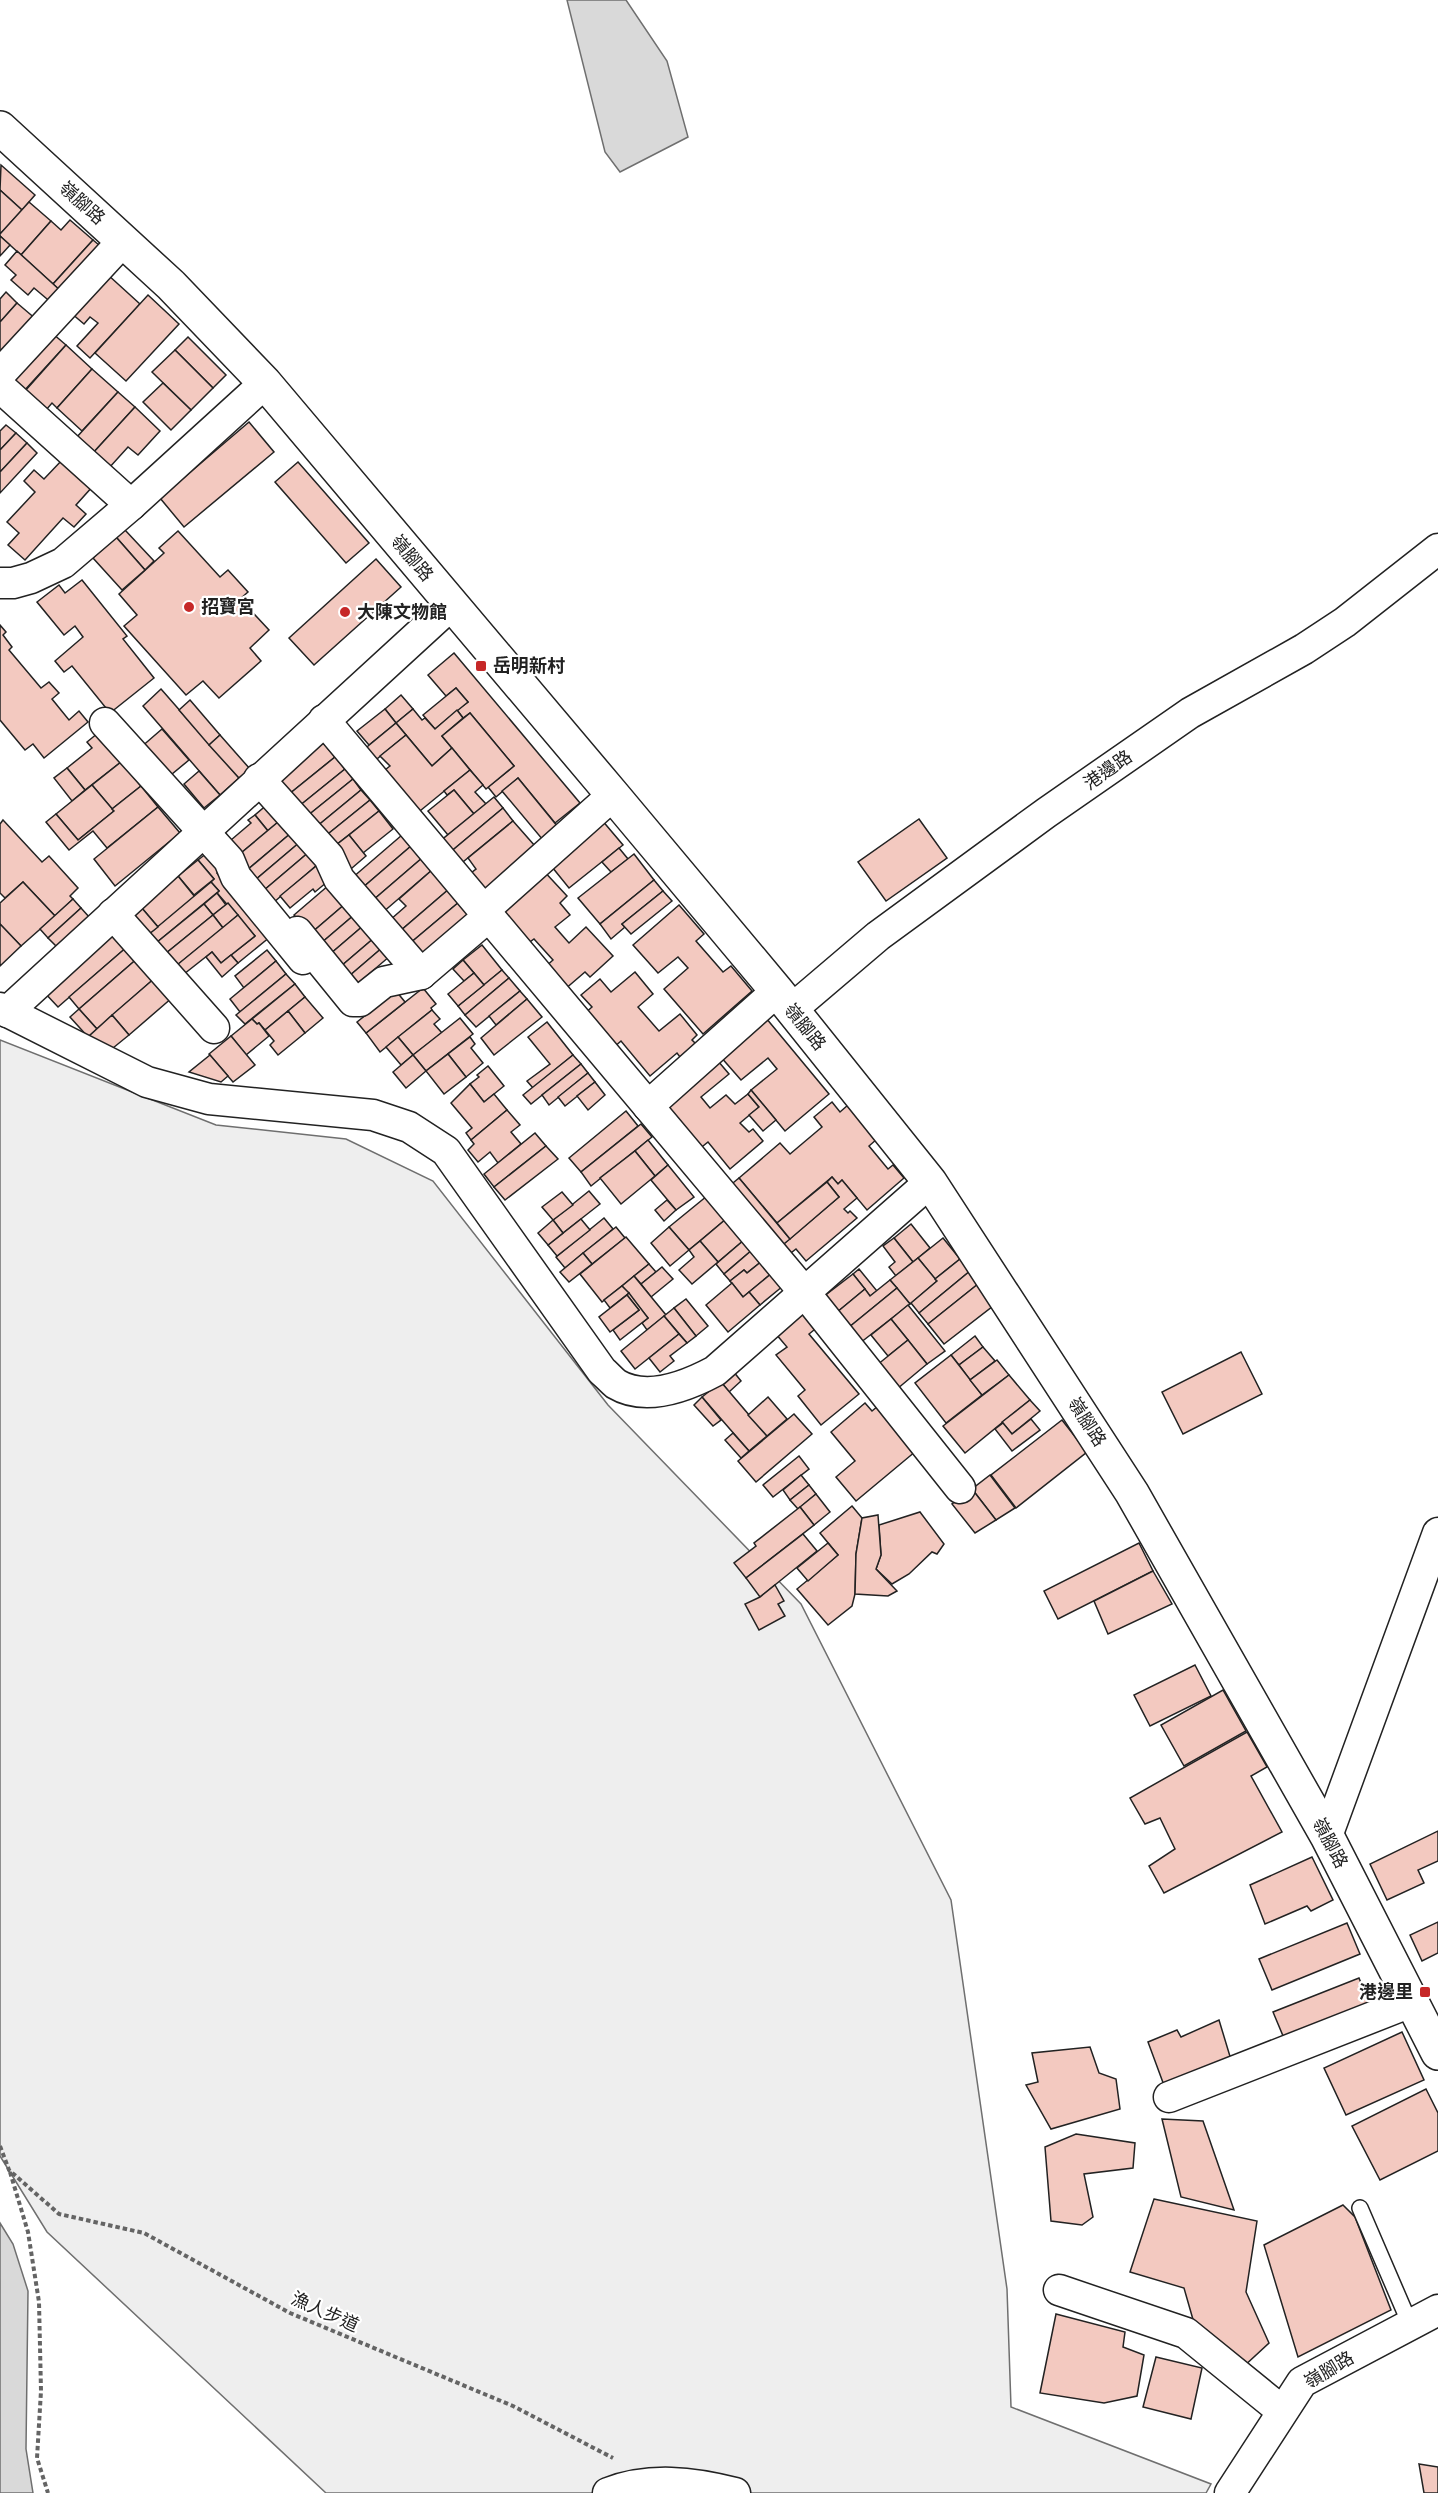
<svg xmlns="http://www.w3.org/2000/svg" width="1438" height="2493" font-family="'Fira Sans Condensed','Noto Sans TC',sans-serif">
<rect width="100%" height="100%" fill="#fff"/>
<!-- green -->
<polygon fill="#eee" stroke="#6f6f6f" stroke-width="1.5" points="0,1040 216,1125 346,1139 433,1181 608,1405 801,1604 951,1900 1007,2289 1011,2407 1211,2484 1206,2493 326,2493 47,2232 0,2156"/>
<!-- water -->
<g fill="#d9d9d9" stroke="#6f6f6f" stroke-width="1.5">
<polygon points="567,0 626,0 667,61 688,137 620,172 605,152"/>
<polygon points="0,2223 13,2244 28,2291 26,2449 33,2493 0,2493"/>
</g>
<!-- building -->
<g fill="#f3c9c0" stroke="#222" stroke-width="1.5">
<polygon points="1,165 35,195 22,210 0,190"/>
<polygon points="0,190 22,210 0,234"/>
<polygon points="29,202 51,221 21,255 0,236 0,234"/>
<polygon points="70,220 93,240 53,284 21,255 51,221 61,230"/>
<polygon points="0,236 10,245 0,256"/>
<polygon points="93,240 99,245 63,293 53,284"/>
<polygon points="17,251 63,293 53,304 34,288 28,295 11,280 16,275 5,265"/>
<polygon points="107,274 140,304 90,358 77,346 98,323 90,317 84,324 71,313"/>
<polygon points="6,292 17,303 0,322 0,299"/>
<polygon points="148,295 179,324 126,381 95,353"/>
<polygon points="17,303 37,320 0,361 0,322"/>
<polygon points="52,333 66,345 23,392 9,380"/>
<polygon points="188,337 226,375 213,388 175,350"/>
<polygon points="66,345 92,369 57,408 52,403 46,410 25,391"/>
<polygon points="175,350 213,388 191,410 152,372"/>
<polygon points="92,369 118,392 82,431 57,408"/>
<polygon points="163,383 191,410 171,430 143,402"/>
<polygon points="118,392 135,407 93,453 76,438"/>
<polygon points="135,407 160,431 138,455 128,447 109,468 93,453"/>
<polygon points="249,422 274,452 184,527 160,498"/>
<polygon points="6,425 16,433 0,450 0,431"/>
<polygon points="16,433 27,443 0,472 0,450"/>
<polygon points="27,443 37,453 0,493 0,472"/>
<polygon points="63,459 93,486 76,505 86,514 74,527 63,518 25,560 8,545 19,533 7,522 35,492 24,481 34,470 44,479"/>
<polygon points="298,462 369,543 346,563 275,482"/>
<polygon points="125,530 154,561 145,570 116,537"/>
<polygon points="178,531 220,577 228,570 248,592 240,599 269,630 250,648 261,661 219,698 203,681 186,695 124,626 137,615 119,594 164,553 159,548"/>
<polygon points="116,537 145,570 122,590 93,558"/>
<polygon points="376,559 401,587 314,665 289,638"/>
<polygon points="82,580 127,636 123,639 154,678 110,713 72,666 64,672 55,661 83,637 75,626 64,635 37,602 59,585 65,593"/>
<polygon points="0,625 6,632 3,635 12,647 9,650 41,688 49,682 59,693 52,699 69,720 79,711 88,722 44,758 33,744 25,750 0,720"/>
<polygon points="454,653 580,803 555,823 518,778 496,797 488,787 514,766 470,713 463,718 457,710 468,702 456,688 446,696 428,675"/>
<polygon points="456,688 468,702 435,729 423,715"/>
<polygon points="161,689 239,778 220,795 143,706"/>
<polygon points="401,695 413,709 396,723 385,709"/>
<polygon points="190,700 220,735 209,745 179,710"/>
<polygon points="385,709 396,723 369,745 357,731"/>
<polygon points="413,709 422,720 425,718 435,729 457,710 463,718 442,736 452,748 432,766 396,723"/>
<polygon points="470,713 514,766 486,789 442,736"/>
<polygon points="396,723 406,735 372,763 362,751"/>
<polygon points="162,729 189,760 166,779 140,748"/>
<polygon points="98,733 121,762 85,790 67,768 92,748 87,742"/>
<polygon points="220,735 250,769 239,778 209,745"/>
<polygon points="406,735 432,766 452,748 470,770 415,815 381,773 390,766 380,756"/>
<polygon points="319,738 335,757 283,799 267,780"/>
<polygon points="335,757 345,769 293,811 283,799"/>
<polygon points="121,762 141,786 112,809 92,785"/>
<polygon points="67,768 85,790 72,801 54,778"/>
<polygon points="345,769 353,779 301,821 293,811"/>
<polygon points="470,770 483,785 475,792 486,804 474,814 454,790 447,795 444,791"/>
<polygon points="199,771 220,795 204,808 184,784"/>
<polygon points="518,778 558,827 543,840 502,791"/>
<polygon points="353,779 361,790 310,832 301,821"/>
<polygon points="92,785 114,811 78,840 56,814"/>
<polygon points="141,786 158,807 107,848 93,831 69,850 46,822 56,814 78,840 114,811 112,809"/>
<polygon points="361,790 370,800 318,842 310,832"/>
<polygon points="454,790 474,814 448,835 428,811"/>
<polygon points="494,797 503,808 448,854 439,842"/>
<polygon points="370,800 379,811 327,852 318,842"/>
<polygon points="269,803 282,819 268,831 255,815"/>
<polygon points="158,807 180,833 115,886 94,859"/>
<polygon points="503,808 513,821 458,866 448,854"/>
<polygon points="379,811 393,829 363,853 349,835"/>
<polygon points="255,815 268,831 241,853 231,840 251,823 248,820"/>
<polygon points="284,817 291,833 246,871 235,858"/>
<polygon points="601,819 623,845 569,888 548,862"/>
<polygon points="919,819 947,858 886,901 858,862"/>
<polygon points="3,820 42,862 49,856 78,888 70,896 73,899 55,916 23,882 5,898 0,893 0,824"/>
<polygon points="513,821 542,854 487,899 467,876 476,869 468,858"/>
<polygon points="291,833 299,843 254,881 246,871"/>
<polygon points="349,835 366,856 345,874 327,852"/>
<polygon points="402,835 411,846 361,889 352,878"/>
<polygon points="307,836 316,846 263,891 254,881"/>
<polygon points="316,846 325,858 273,903 263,891"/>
<polygon points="411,846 422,858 372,901 361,889"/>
<polygon points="619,848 628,859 611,872 602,862"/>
<polygon points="212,849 226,866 217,873 270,937 238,963 231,955 255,936 217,893 219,891 211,882 214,879 198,860"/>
<polygon points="634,854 654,880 600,924 578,898"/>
<polygon points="422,858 432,870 382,913 372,901"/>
<polygon points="198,860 214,879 194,895 178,876"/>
<polygon points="321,862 333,877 315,892 313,889 290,908 280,896"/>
<polygon points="541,868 567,896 560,903 570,915 555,927 569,943 586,927 613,956 590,977 585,972 564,990 544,968 553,960 534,939 527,944 495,909"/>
<polygon points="432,870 449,889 400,931 390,920 406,906 399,899"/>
<polygon points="178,876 195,897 158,927 141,907"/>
<polygon points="336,879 352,898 310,934 294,915"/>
<polygon points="654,880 663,891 622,924 625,927 611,939 600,924"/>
<polygon points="23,882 55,916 21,946 0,924 0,903"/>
<polygon points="211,882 219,891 156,943 149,934"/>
<polygon points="449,889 459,902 402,950 392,938"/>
<polygon points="663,891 672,901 631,934 622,924"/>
<polygon points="217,893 226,905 213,915 204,904"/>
<polygon points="352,898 361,909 320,944 310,934"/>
<polygon points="73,899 81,908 48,938 40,929"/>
<polygon points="459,902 474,919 417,968 402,950"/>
<polygon points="228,903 238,915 223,928 213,915"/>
<polygon points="204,904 213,915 165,954 156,943"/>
<polygon points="679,905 704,934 696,941 723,972 731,966 752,991 703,1034 664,989 688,968 678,957 658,973 633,945"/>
<polygon points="141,907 158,927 149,934 132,914"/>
<polygon points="81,908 90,918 58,948 48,938"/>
<polygon points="361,909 371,919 329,955 320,944"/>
<polygon points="213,915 223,928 176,966 165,954"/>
<polygon points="238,915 255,936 221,963 212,952 184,974 177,965"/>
<polygon points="371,919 381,932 340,967 329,955"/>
<polygon points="0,924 21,946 0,966"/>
<polygon points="115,930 128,946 58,1007 44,992"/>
<polygon points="381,932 390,941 348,977 340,967"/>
<polygon points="390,941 397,950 355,986 348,977"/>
<polygon points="482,945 502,970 484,985 463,960"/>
<polygon points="128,946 139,957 79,1009 69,997"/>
<polygon points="267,950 276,961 244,988 235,976"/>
<polygon points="212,952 221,963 231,955 238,963 222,977 206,957"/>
<polygon points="139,957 156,977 97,1029 79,1009"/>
<polygon points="463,960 474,973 464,981 453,969"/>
<polygon points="276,961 286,974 240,1012 230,999"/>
<polygon points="502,970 509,978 465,1015 458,1006"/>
<polygon points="635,972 653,994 638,1007 659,1031 680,1014 697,1035 692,1040 696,1044 680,1057 677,1053 650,1076 621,1041 613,1048 584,1014 592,1007 581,995 600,979 611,992"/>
<polygon points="474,973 484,985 458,1006 448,994"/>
<polygon points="286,974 295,984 245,1024 236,1015"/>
<polygon points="156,977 173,997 129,1035 112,1015"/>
<polygon points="509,978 520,991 476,1027 465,1015"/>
<polygon points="295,984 305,997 265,1030 259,1023 257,1024 252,1019"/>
<polygon points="423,988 436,1004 431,1008 432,1010 380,1052 366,1033"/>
<polygon points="396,991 405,1002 366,1033 357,1022"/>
<polygon points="520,991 527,999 496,1025 489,1016"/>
<polygon points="305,997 323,1018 305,1033 288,1011"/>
<polygon points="527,999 542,1017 494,1055 481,1038"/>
<polygon points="79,1009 97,1029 88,1037 70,1017"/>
<polygon points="432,1010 440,1019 434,1024 442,1033 413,1055 398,1037"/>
<polygon points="288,1011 305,1033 278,1055 270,1045 274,1041 265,1030"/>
<polygon points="112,1015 129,1035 113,1048 88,1037"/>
<polygon points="460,1018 473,1034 426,1071 413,1055"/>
<polygon points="766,1018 829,1094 785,1131 751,1090 777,1069 768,1058 741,1080 720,1056"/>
<polygon points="252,1019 257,1024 259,1023 269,1036 246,1055 231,1036"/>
<polygon points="547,1022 573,1055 533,1088 527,1081 550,1064 528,1037"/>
<polygon points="231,1036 255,1065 233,1082 209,1054"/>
<polygon points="398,1037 413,1055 401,1065 386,1047"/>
<polygon points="470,1037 475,1044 471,1048 483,1063 466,1077 448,1054"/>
<polygon points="448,1054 466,1077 444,1094 426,1071"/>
<polygon points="210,1055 228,1076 221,1082 189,1072"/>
<polygon points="413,1055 426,1071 406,1088 393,1072"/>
<polygon points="573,1055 581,1064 531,1104 523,1095"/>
<polygon points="718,1061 729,1074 701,1097 710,1108 726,1095 735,1104 748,1094 759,1107 740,1123 749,1132 753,1129 763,1141 730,1169 708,1142 698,1150 662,1106"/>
<polygon points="581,1064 588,1073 549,1105 542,1095"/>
<polygon points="488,1066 504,1086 484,1102 470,1084 479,1077 477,1075"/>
<polygon points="588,1073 595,1082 565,1106 558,1097"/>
<polygon points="595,1082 605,1095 588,1110 577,1096"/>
<polygon points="470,1084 484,1102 494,1094 507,1110 471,1140 466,1133 472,1128 451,1103"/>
<polygon points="751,1090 776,1120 763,1131 749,1115 759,1107 748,1094"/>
<polygon points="832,1102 840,1112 848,1105 877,1139 869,1146 888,1169 893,1165 904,1178 867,1210 842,1180 838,1184 832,1177 777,1223 739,1178 780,1143 790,1154 822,1127 814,1117"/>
<polygon points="507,1110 520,1125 511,1132 521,1144 498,1163 490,1152 478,1162 468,1150 474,1144 471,1140"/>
<polygon points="626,1111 638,1126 581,1172 569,1158"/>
<polygon points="641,1124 652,1137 591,1186 581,1172"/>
<polygon points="535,1133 546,1146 494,1187 484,1174"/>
<polygon points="648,1140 668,1165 655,1176 635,1151"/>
<polygon points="546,1146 558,1159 505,1200 494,1187"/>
<polygon points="635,1151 655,1176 621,1204 600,1178"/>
<polygon points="668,1165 694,1197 676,1210 651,1180"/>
<polygon points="832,1177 838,1184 842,1180 857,1198 844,1209 848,1213 850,1211 857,1218 806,1261 796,1249 787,1256 780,1247 839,1197 827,1182"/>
<polygon points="739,1178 790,1239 780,1247 728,1187"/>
<polygon points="827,1182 839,1197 790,1239 777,1223"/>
<polygon points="589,1191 600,1204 563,1233 553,1220"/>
<polygon points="562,1192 573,1205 553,1220 542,1207"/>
<polygon points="707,1196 726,1219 689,1250 669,1227"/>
<polygon points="667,1200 676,1210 664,1221 655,1210"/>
<polygon points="604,1218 613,1229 565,1268 556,1257"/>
<polygon points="581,1219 590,1230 557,1256 548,1245"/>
<polygon points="726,1219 744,1240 718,1262 700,1241"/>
<polygon points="553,1220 563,1233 548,1245 538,1233"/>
<polygon points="911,1224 930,1248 913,1262 894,1238"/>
<polygon points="616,1227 625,1238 592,1264 583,1253"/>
<polygon points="669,1227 689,1250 670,1266 651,1243"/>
<polygon points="626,1237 649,1264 602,1302 580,1274"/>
<polygon points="894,1238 913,1262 896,1276 889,1267 895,1262 883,1246"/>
<polygon points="943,1238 960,1259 935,1279 918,1258"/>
<polygon points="744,1240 752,1250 724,1274 716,1264"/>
<polygon points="700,1241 718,1262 692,1284 679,1270 694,1257 689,1250"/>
<polygon points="752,1250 762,1261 747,1273 744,1270 730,1281 724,1274"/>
<polygon points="583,1253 592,1264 569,1282 560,1272"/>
<polygon points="918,1258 937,1281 910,1304 890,1280"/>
<polygon points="960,1259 970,1271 919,1313 911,1303 937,1281 935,1279"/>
<polygon points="762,1261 772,1273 743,1297 730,1281 744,1270 747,1273"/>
<polygon points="649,1264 656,1272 641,1284 634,1276"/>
<polygon points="662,1267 673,1279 651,1297 641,1284"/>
<polygon points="859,1269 877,1291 870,1296 853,1274"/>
<polygon points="970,1271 978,1284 928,1324 919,1313"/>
<polygon points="772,1273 783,1286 760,1305 749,1292"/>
<polygon points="853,1274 865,1289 836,1313 823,1297"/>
<polygon points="634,1276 666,1315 647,1330 642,1323 648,1318 622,1286"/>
<polygon points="890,1280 897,1288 848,1328 836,1313 865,1289 870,1296"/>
<polygon points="732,1283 743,1297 749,1292 760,1305 728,1332 706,1305"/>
<polygon points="978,1284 993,1306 944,1344 928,1324"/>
<polygon points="622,1286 629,1293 610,1308 604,1300"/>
<polygon points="897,1288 910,1304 860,1343 848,1328"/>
<polygon points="629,1293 648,1318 620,1340 613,1330 639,1310 627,1295"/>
<polygon points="627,1295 639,1310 610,1332 599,1317"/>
<polygon points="686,1299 708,1326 696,1336 674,1308"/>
<polygon points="908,1305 945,1351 927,1364 891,1319"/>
<polygon points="674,1308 696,1336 687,1343 664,1316"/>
<polygon points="805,1310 819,1326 809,1334 859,1394 821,1425 798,1396 805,1390 776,1355 787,1347 776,1334"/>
<polygon points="664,1316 679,1334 635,1369 621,1351"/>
<polygon points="891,1319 908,1340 888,1356 871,1335"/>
<polygon points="679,1334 687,1343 670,1356 674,1361 660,1372 649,1358"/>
<polygon points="975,1336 983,1347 959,1365 951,1355"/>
<polygon points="908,1340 927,1364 897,1389 877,1365"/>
<polygon points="983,1347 995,1361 970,1380 959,1365"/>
<polygon points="1241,1352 1262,1394 1183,1434 1162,1392"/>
<polygon points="951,1355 982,1395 946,1423 915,1383"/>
<polygon points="997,1360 1009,1375 982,1395 970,1380"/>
<polygon points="733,1371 741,1381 729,1392 721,1382"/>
<polygon points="1009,1375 1030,1400 965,1453 943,1426"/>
<polygon points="721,1382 767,1436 749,1451 702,1397"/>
<polygon points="702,1397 721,1420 713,1426 694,1405"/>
<polygon points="768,1397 787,1419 767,1436 748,1415"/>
<polygon points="1030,1400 1040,1411 1012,1434 1002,1422"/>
<polygon points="865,1403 872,1411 878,1406 916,1451 856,1501 836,1477 855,1461 831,1432"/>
<polygon points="794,1414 812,1434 756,1482 738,1461"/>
<polygon points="1031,1419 1040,1430 1012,1451 995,1429 1003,1423 1012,1434"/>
<polygon points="1062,1420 1087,1452 1016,1508 991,1475"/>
<polygon points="733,1433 749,1451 741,1458 725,1440"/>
<polygon points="799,1456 809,1469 773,1497 763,1485"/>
<polygon points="801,1475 809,1485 790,1500 783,1490"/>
<polygon points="990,1475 1015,1508 996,1520 972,1489"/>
<polygon points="809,1485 816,1494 798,1509 790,1500"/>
<polygon points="972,1489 996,1520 975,1533 952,1504"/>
<polygon points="816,1494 830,1512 814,1525 800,1507"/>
<polygon points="852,1506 862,1518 856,1554 855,1594 852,1606 828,1625 797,1589 838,1555 820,1533"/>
<polygon points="800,1507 814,1525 746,1578 734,1563 756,1546 754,1543"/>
<polygon points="920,1512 944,1544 937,1554 932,1552 909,1574 892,1584 876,1569 881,1555 879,1525"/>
<polygon points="878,1515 881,1555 876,1569 897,1591 888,1596 855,1594 856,1554 862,1518"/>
<polygon points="803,1534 817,1551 760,1597 746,1578"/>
<polygon points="828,1543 838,1555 808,1581 797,1568"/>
<polygon points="1139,1543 1153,1571 1058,1619 1044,1591"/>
<polygon points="1153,1571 1172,1604 1108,1634 1094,1601"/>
<polygon points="775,1585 784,1601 778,1604 785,1616 759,1630 745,1604 760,1597"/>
<polygon points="1195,1665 1211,1696 1150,1726 1134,1695"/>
<polygon points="1223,1690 1246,1731 1184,1766 1161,1725"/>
<polygon points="1247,1732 1267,1767 1251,1776 1282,1832 1164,1893 1149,1866 1175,1849 1160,1818 1145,1824 1130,1798"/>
<polygon points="1438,1831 1438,1861 1418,1870 1424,1883 1387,1900 1370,1864"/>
<polygon points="1312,1857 1333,1900 1311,1911 1307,1906 1265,1924 1250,1885"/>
<polygon points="1438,1922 1438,1953 1422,1961 1410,1935"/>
<polygon points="1347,1923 1360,1954 1272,1990 1259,1959"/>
<polygon points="1359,1978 1372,2010 1286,2043 1273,2012"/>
<polygon points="1219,2020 1232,2063 1165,2088 1148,2042 1177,2030 1181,2037"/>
<polygon points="1402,2032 1424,2080 1346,2115 1324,2068"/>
<polygon points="1090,2047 1099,2073 1116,2079 1120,2109 1051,2129 1026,2085 1038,2082 1032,2053"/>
<polygon points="1426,2089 1438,2113 1438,2151 1380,2180 1352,2126"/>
<polygon points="1162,2119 1203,2121 1234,2210 1181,2197"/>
<polygon points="1076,2134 1135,2143 1133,2168 1084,2174 1093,2217 1082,2225 1051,2221 1045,2147"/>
<polygon points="1154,2199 1257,2221 1246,2292 1269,2343 1242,2368 1194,2323 1184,2288 1130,2272"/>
<polygon points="1343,2205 1355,2217 1391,2310 1298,2357 1264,2245"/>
<polygon points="1056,2314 1125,2332 1123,2347 1144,2355 1137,2396 1104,2403 1040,2393"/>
<polygon points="1156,2357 1202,2368 1191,2419 1143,2407"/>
<polygon points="1419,2464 1438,2467 1438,2493 1424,2493"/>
</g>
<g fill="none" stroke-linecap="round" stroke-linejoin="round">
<!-- service casing -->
<g stroke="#222" stroke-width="18">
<polyline id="service" points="1360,2208 1410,2324"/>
</g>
<!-- minor casing -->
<g stroke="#222" stroke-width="33">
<g id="minor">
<polyline points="0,374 123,241"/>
<polyline points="0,387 131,505"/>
<polyline points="0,583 13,583 31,578 63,563 131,505 265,383"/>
<polyline points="324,720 805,1293 960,1488"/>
<polyline points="105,723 229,860 236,877 303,959"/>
<polyline points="259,779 329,857 339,879 421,974 489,916"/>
<polyline points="484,910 613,795"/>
<polyline points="113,914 214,1028"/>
<polyline points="297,932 353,1001 360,1001 384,982 421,974"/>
<path d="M0,1008L147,1082L209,1099L373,1115L409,1127L446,1151L602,1371C607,1375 611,1380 616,1384C646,1402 687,1386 715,1371L930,1182"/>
<polyline points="791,1010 878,936 1046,813 1190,713 1304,649 1345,622 1438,549"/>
<polyline points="7,1012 452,604"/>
<polyline points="648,1106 777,991"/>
<polyline points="1327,1836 1438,1533"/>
<polyline points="1169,2097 1411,2002"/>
<polyline points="1059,2290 1186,2333 1282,2411"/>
<path d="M608,2493C649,2477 693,2482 735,2493"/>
<polyline points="1230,2493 1302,2382 1438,2310"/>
</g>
</g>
<!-- tertiary casing -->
<g stroke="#222" stroke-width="36">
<polyline id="tertiary" points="0,128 171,285 265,383 613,795 777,991 930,1182 1132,1493 1327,1836 1438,2053"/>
</g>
<!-- path -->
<g stroke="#646464" stroke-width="4" stroke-dasharray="4.5 3" stroke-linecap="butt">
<polyline points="0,2146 9,2170 59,2214 144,2233 290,2313 513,2406 613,2458"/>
<polyline points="10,2172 28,2232 39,2302 41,2391 37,2458 48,2493"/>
</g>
<!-- service -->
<use href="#service" stroke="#fff" stroke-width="15"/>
<!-- minor -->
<use href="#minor" stroke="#fff" stroke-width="30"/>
<!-- tertiary -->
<use href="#tertiary" stroke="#fff" stroke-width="33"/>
</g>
<!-- markers -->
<g fill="#c62828" stroke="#fff" stroke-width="2">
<circle cx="189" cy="607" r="6"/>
<circle cx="345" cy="612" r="6"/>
<rect x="475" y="660" width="12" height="12" rx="3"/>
<rect x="1419" y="1986" width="12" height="12" rx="3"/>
</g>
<g text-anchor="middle" stroke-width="4.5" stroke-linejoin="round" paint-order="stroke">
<!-- street labels -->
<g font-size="18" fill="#222" stroke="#fff">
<text transform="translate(82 203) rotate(42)" y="6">嶺腳路</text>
<text transform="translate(412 558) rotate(50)" y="6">嶺腳路</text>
<text transform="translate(1108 770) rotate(-35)" y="6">港邊路</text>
<text transform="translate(805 1027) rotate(51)" y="6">嶺腳路</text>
<text transform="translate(1087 1422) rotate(57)" y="6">嶺腳路</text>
<text transform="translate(1330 1843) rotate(62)" y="6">嶺腳路</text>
<text transform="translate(325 2312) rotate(24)" y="6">漁人步道</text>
<text transform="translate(1329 2370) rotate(-31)" y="6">嶺腳路</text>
</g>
<!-- poi labels -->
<g font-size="18" font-weight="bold" fill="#222" stroke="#fff" text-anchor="start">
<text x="201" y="613">招寶宮</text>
<text x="357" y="618">大陳文物館</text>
<text x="493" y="672">岳明新村</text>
<text x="1413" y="1998" text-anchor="end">港邊里</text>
</g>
</g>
</svg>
